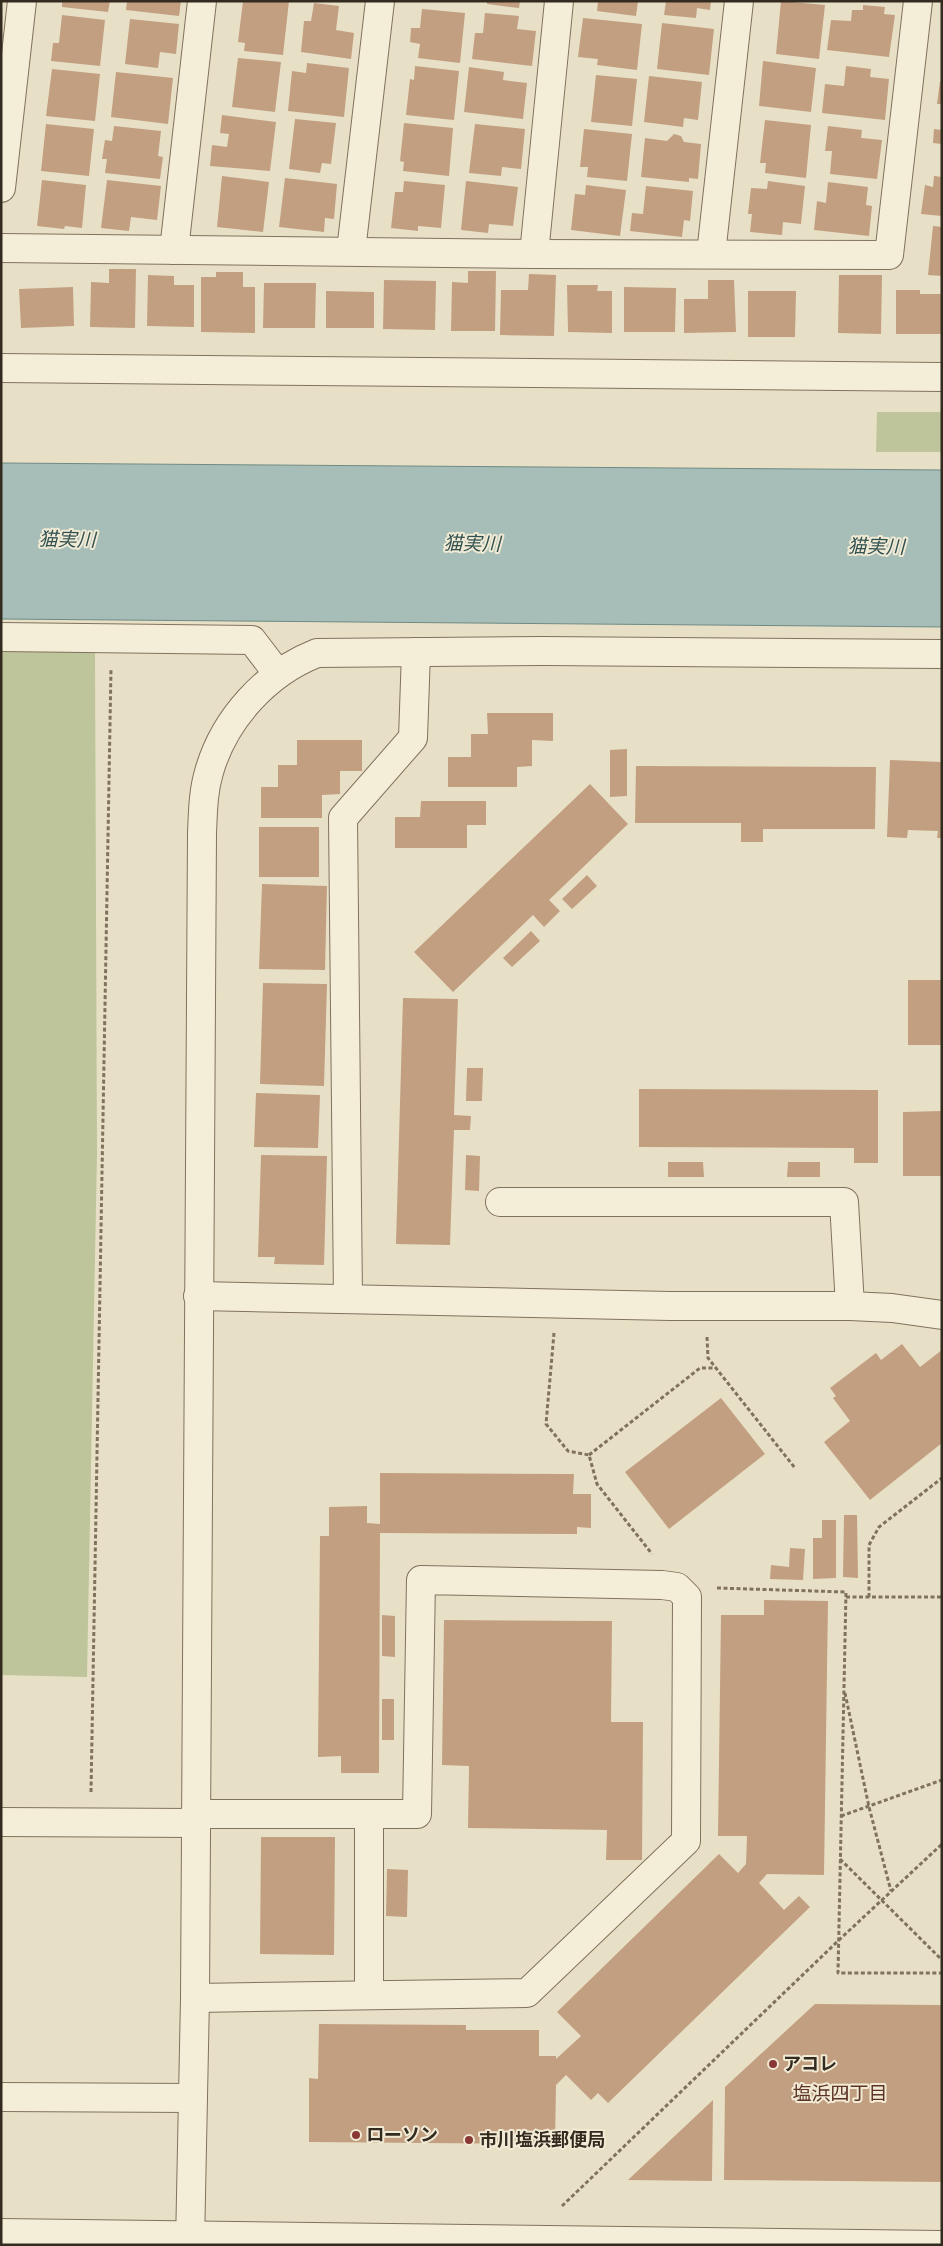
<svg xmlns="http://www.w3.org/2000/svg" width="943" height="2246" font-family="'Playfair Display','Noto Sans JP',serif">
<rect width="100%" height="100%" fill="#e8e0c6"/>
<!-- green -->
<g fill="#bec59b">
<polygon points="877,412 942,412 942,452 876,452"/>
<polygon points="1,648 95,648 97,1154 87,1677 1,1675"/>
</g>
<!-- water -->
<polygon fill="#a7bdb7" stroke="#6f8a84" points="1,463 942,470 942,627 1,619"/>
<!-- building -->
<g fill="#c29f80">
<polygon points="62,1 110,1 108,12 62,7"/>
<polygon points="127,1 181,1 179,16 126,10"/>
<polygon points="243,1 289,1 283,55 244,51 245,43 238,42"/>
<polygon points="487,1 520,1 519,8 487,4"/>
<polygon points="598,1 638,1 636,16 597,11"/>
<polygon points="666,1 711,1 710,10 697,8 696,18 664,15"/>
<polygon points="781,1 825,5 819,59 776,54"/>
<polygon points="314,3 339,6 336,30 354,33 351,59 301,52 304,21 311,21"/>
<polygon points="863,5 885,7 884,14 895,15 889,57 827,50 831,20 851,21 852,10 863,10"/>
<polygon points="422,9 465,13 460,63 418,58 420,44 410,42 411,28 420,28"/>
<polygon points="485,13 519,16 517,29 536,31 532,66 472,59 475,33 483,33"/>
<polygon points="62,15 105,20 100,66 51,61 53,43 59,43"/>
<polygon points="583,18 642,24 637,70 597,65 598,59 578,57"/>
<polygon points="130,19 179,24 176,54 160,52 158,68 125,64"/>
<polygon points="662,23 714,29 709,75 657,69"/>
<polygon points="238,58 281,62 275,112 232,107"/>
<polygon points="763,61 816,68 811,112 759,106"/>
<polygon points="307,63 349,68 344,117 288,111 292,71 306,73"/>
<polygon points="415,66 459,71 454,120 406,115 410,79 414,80"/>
<polygon points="846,66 871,69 870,77 889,79 885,120 822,113 825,84 844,86"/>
<polygon points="469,67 504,72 503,80 527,83 523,119 464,112"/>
<polygon points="52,69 100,74 95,121 46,116"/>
<polygon points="116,72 173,78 168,124 111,117"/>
<polygon points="596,75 637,79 632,126 591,122"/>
<polygon points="649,76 702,82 698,120 684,118 683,127 644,122"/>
<polygon points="940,81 942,81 942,104 937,104"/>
<polygon points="222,115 276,122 270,171 210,166 212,145 227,147 229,134 220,133"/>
<polygon points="295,119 336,123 331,164 322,163 320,173 289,169"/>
<polygon points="765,120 811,125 806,178 765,173 766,163 760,163"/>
<polygon points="404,123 453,128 449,176 403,171 404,162 400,161"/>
<polygon points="46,124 94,129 89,176 41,171"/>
<polygon points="475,124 525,129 521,169 502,167 501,176 469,173"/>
<polygon points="114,126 161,131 158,156 163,157 160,179 105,173 107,159 102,159 105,140 112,141"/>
<polygon points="828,126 862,130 861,138 882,140 877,179 830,174 832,151 825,151"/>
<polygon points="584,129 632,134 627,181 587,177 588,167 580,167"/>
<polygon points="934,129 942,130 942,144 933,143"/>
<polygon points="674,134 681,136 684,142 701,144 698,179 689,178 689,182 641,177 645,138 667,141"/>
<polygon points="222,176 269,182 263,232 217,227"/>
<polygon points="934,176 942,177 942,216 921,214 925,185 933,187"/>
<polygon points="285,178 337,184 334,219 325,218 324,232 279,227"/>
<polygon points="42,180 86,185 82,228 65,226 64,229 37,226"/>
<polygon points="107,180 161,186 157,220 131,217 129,231 101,228"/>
<polygon points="404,181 445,185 441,228 418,226 418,231 391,228 395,192 403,192"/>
<polygon points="466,181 518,187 513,226 489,224 488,233 461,230"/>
<polygon points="768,181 805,186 801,224 783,222 782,235 750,232 752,214 748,214 751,188 767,189"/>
<polygon points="828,182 868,187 866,205 872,206 869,236 814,230 817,201 826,203"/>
<polygon points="586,185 626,190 620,236 571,230 575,194 585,195"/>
<polygon points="646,186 693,191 690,221 684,220 682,237 630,231 632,213 643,214"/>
<polygon points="933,226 942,227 942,276 928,275"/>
<polygon points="109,269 136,269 135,328 90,327 91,282 109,283"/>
<polygon points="468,271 496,271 495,331 451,331 452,282 468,283"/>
<polygon points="216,272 243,272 243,287 255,287 255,333 201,332 201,277 216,277"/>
<polygon points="529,274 556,275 554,336 500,335 501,290 528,290"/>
<polygon points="148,275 174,276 174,285 194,285 194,327 147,326"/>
<polygon points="839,275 882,275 881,334 838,333"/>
<polygon points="384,280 436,281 435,330 383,329"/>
<polygon points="708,280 734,280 736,332 684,333 684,299 708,299"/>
<polygon points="264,283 316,283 315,328 263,328"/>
<polygon points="567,285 598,285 597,291 612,291 612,333 568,332"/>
<polygon points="73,287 74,326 21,328 19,289"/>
<polygon points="624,287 676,288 675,332 624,332"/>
<polygon points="896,290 920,290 920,294 942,294 942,334 896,334"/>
<polygon points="326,291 374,292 374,328 326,328"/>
<polygon points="748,291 796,291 795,337 748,337"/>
<polygon points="487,713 553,713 553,741 532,740 532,766 517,767 517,787 448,787 448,757 471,757 471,734 488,734"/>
<polygon points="297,740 362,740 362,771 340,771 340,794 322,795 322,818 261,818 261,787 278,787 278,765 297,765"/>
<polygon points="627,749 627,796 610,797 610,750"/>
<polygon points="890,760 942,762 942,838 937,838 938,831 908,830 907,838 887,837"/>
<polygon points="636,766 876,767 875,829 763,829 763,842 741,842 741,823 635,823"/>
<polygon points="590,784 628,824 549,900 560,911 544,927 533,915 453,992 414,952"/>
<polygon points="421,801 486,801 486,825 467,825 467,848 395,848 395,817 420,817"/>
<rect x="259" y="827" width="60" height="50"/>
<polygon points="587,875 597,886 572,909 562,899"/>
<polygon points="262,884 327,886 325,970 259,969"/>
<polygon points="531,931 540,941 512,967 503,958"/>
<rect x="908" y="980" width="34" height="65"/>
<polygon points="263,983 327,984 324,1086 260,1084"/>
<polygon points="403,998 458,999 454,1115 471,1116 470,1130 454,1130 450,1245 396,1244"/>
<polygon points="467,1068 483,1068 482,1101 466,1101"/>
<polygon points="639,1089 878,1090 878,1163 854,1163 854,1148 639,1147"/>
<polygon points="256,1093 320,1095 318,1148 254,1147"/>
<polygon points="942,1111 942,1176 903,1176 903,1112"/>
<polygon points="261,1155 327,1156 324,1265 274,1264 275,1257 258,1257"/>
<polygon points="466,1155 480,1156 479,1191 465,1190"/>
<polygon points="668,1162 703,1162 704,1177 668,1177"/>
<polygon points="788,1162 820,1162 820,1177 787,1177"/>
<polygon points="902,1344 920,1367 942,1350 942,1443 870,1500 824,1442 850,1421 833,1398 836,1396 830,1388 876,1353 881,1360"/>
<polygon points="721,1398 765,1454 669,1529 625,1472"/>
<polygon points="380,1473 574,1474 573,1494 591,1494 591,1528 577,1527 577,1534 380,1533 379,1773 341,1773 341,1756 318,1757 320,1536 329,1536 329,1507 367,1506 367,1523 380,1524"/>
<polygon points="844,1515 857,1515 858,1578 843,1577"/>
<polygon points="822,1520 836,1520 836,1578 813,1579 813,1538 822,1538"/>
<polygon points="790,1548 805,1549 803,1580 770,1579 771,1565 789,1567"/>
<polygon points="764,1600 828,1601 824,1875 767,1874 759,1883 784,1910 799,1896 810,1907 608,2103 598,2093 591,2100 566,2075 556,2085 555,2144 309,2142 309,2078 318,2079 319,2024 466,2025 466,2030 539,2030 539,2056 556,2056 556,2059 581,2036 557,2012 719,1854 738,1873 746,1864 747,1836 718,1836 721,1615 764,1615"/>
<polygon points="382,1615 395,1616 395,1657 382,1656"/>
<polygon points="444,1620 612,1621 611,1722 643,1722 642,1860 606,1860 607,1830 468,1828 469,1766 442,1765"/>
<rect x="382" y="1699" width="12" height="41"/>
<polygon points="261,1837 335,1837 334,1955 260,1954"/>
<polygon points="387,1869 408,1870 407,1917 386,1916"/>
<polygon points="815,2004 942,2005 942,2182 724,2180 725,2087"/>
<polygon points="713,2100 712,2181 628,2180"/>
</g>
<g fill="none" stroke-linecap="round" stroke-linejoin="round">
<!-- minor casing -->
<g stroke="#81725e" stroke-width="30">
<g id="minor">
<polyline points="1,188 22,1"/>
<polyline points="1,248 534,254 889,255 918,1"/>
<polyline points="174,250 202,1"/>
<polyline points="351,251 380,1"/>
<polyline points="534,254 559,1"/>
<polyline points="711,254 739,1"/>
<polyline points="1,368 942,377"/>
<polyline points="1,637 252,640 278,674"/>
<polyline points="500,1202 844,1202 850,1306"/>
<polyline points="198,1296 670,1306 850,1306 892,1308 942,1315"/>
<polyline points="348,1299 343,818 413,738 416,652"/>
<polyline points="1,1822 195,1823"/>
<polyline points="369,1995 369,1815"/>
<polyline points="195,1998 527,1993 686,1841 687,1597 677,1587 662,1585 421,1580 417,1814 195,1814"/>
<polyline points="1,2097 193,2098"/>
<polyline points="1,2233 941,2245"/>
<path d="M190,2245L195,1998L202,833C203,812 203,792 209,772C224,719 266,673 317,653L543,651L942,654"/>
</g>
</g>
<!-- path -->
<g stroke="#81725e" stroke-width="3" stroke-dasharray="4 2.5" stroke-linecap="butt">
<polyline points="554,1333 546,1424 568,1451 589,1455 597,1484 652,1554"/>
<polyline points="707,1337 708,1358 795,1468"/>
<polyline points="589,1455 700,1368 715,1368"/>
<polyline points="717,1588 846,1592 838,1973 942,1973"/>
<polyline points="846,1597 942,1597"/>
<polyline points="869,1597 869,1545 879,1527 942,1478"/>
<polyline points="845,1693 869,1807 891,1891"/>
<polyline points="91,1792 111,668"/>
<polyline points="841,1816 942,1780"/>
<polyline points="840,1859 942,1960"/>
<polyline points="562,2206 839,1940 942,1844"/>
</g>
<!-- minor -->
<use href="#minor" stroke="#f4edd8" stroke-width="28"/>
</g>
<!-- markers -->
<g fill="#893835" stroke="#f1ead4" stroke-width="2">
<circle cx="773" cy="2064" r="5"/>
<circle cx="356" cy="2135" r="5"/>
<circle cx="469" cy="2140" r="5"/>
</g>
<g text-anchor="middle" stroke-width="4" stroke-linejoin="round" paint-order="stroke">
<!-- poi labels -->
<g font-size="18" font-weight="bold" fill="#332a20" stroke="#f1ead4" text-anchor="start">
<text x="783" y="2070">アコレ</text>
<text x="366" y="2141">ローソン</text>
<text x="479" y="2146">市川塩浜郵便局</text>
</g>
<!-- water labels -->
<g font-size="19" font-style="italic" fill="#315151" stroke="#f1ead4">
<text transform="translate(67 539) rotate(1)" y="7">猫実川</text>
<text transform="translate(472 543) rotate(1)" y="7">猫実川</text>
<text transform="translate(876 546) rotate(1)" y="7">猫実川</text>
</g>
<!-- neighbourhood labels -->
<g font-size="19" fill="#5b3224" stroke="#f1ead4">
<text x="840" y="2100">塩浜四丁目</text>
</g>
</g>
<!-- border -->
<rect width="943" height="2246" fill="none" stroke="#332a20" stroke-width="5"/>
</svg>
